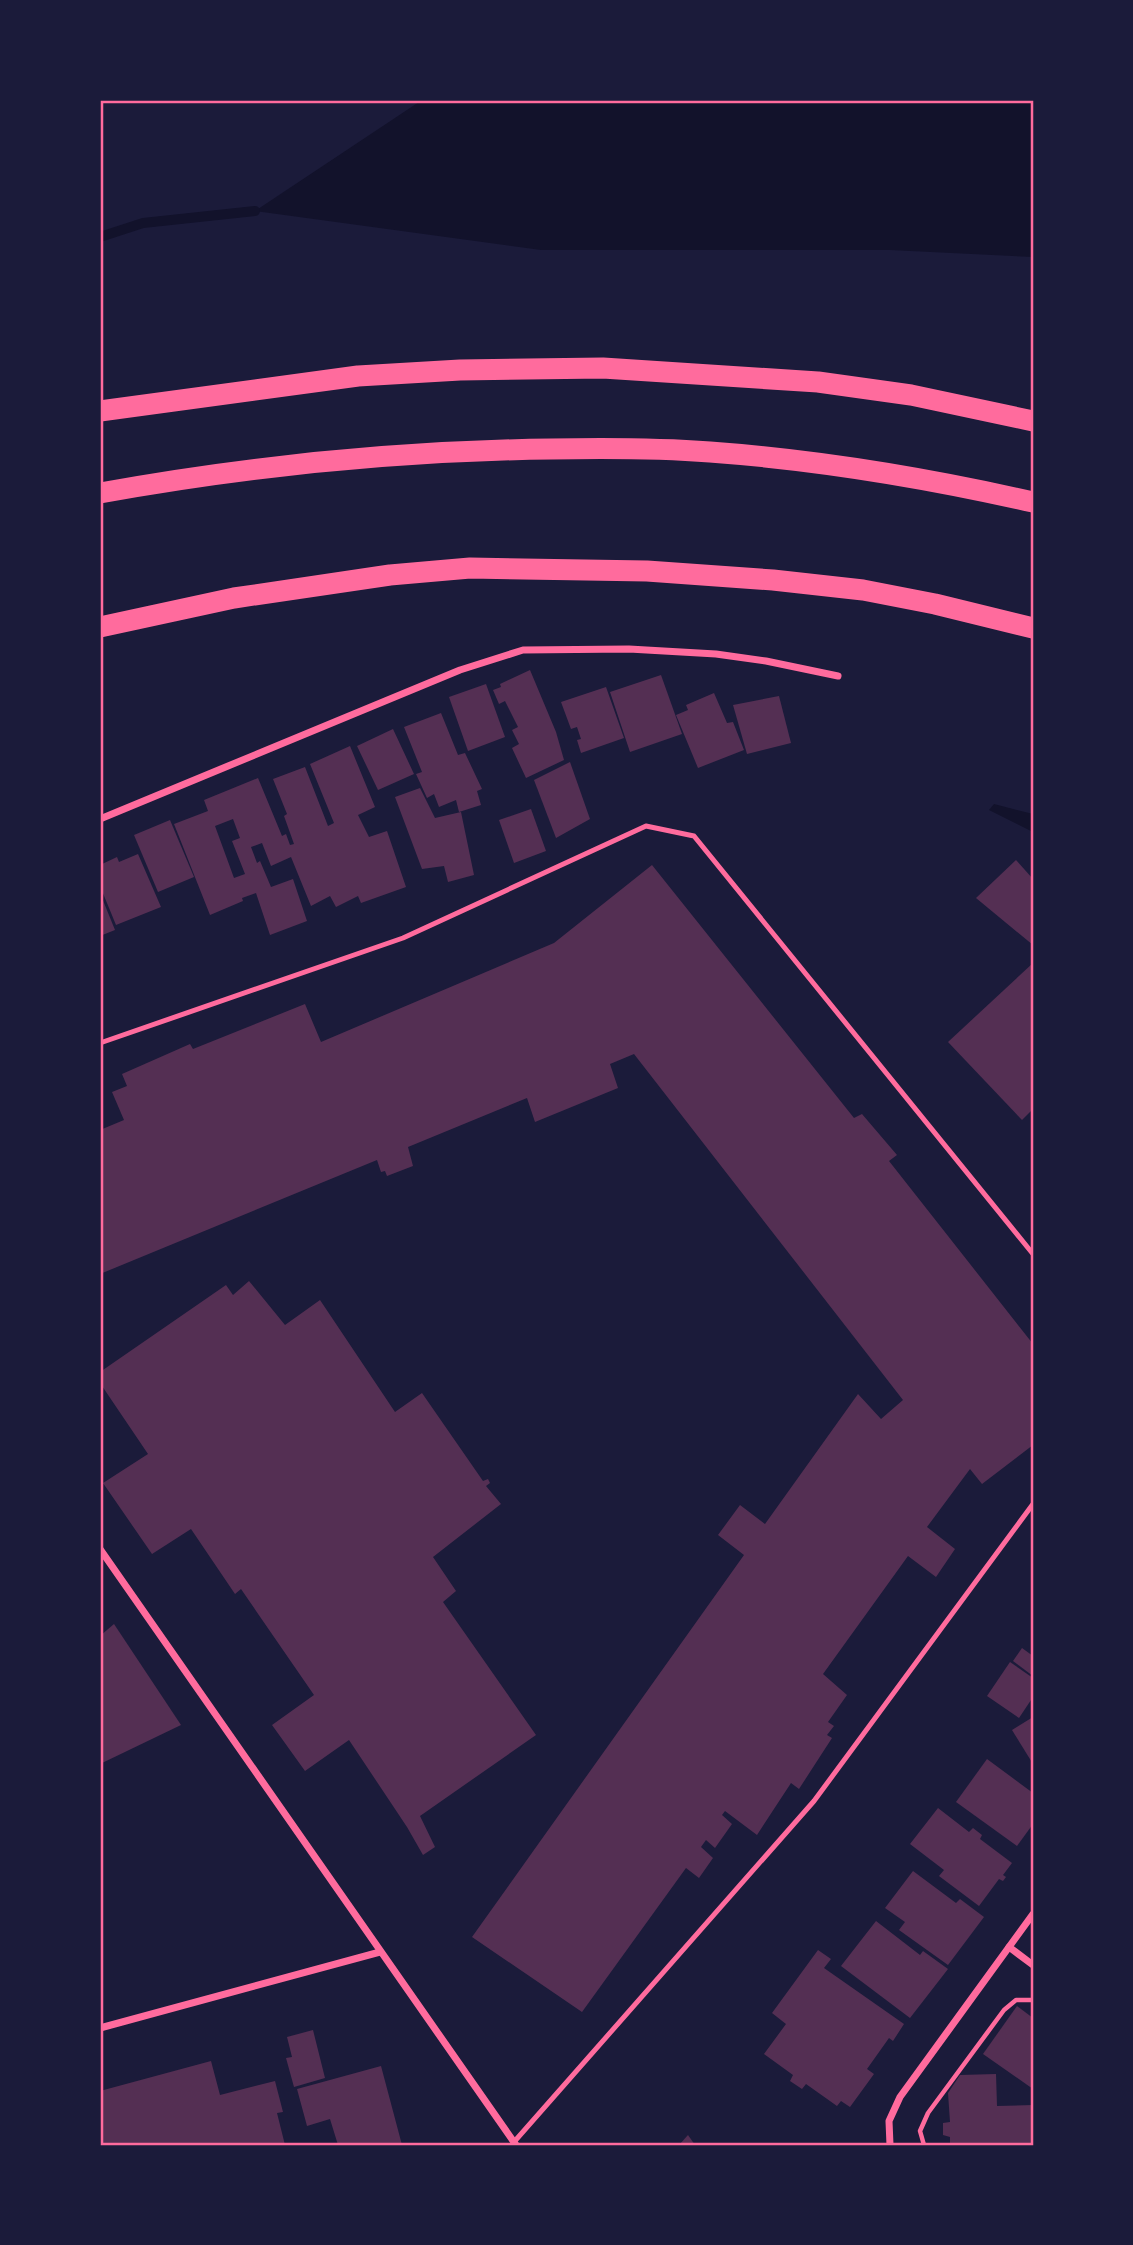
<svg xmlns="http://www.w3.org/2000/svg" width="1133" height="2245" font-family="'Alegreya Sans',sans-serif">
<rect width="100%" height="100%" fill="#1b1b3a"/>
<!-- water -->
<g fill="#12122b">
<polygon points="422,100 1033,100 1033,257 890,250 541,250 255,211"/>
<polygon points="994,804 1033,814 1033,832 989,810"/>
</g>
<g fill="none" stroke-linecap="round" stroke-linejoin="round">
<!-- stream -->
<polyline stroke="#12122b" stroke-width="10" points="100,237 143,223 255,211"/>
</g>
<!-- building -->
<g fill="#542f53" fill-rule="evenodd">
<polygon points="530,670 556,732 564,760 526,778 512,748 519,744 512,730 518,727 505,701 499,704 493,690 501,687 500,684"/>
<polygon points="661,675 682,734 630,752 610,692"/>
<polygon points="486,684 505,737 468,751 449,697"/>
<polygon points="606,687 624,738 581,753 577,740 581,739 577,727 571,729 561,702"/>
<polygon points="714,693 727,723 733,722 744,750 698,768 676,715 688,710 686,705"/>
<polygon points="779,696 791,743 747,754 733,705"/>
<polygon points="441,713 458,755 465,753 482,789 477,791 481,805 459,812 456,800 439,807 434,794 427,798 416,774 422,772 404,727"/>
<polygon points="393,729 414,774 378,790 357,746"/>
<path d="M350,746L375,807L358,815L369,837L387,831L406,887L361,903L358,896L336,907L330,896L311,906L291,857L271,866L262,843L251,847L257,863L260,861L271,887L293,879L307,921L270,935L256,893L242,898L243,901L210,915L174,824L208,811L204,800L258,778L282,836L286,834L290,845L294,844L284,816L287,814L273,779L305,767L328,826L334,823L310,764ZM233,819L240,838L232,841L245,874L234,878L215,826Z"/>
<polygon points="570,762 590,819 556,838 534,780"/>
<polygon points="420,788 435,818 461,812 474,875 448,882 444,866 422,869 395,797"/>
<polygon points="531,809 546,851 514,863 499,820"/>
<polygon points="170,820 194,877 158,892 134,835"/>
<polygon points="138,854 161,907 116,925 100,886 100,865 117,857 119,862"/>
<polygon points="1016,860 1033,879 1033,945 976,898"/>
<polygon points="652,865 854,1118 862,1114 897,1155 889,1161 1033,1344 1033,1445 982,1484 970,1469 927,1527 955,1549 936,1577 908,1556 823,1674 847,1695 828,1722 834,1726 827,1735 832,1738 799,1789 791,1783 757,1835 725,1811 722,1815 732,1824 715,1848 706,1840 701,1847 713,1858 699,1878 686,1868 582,2012 472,1937 744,1555 718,1535 740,1505 765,1524 858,1394 881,1419 903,1400 634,1054 610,1064 618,1088 535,1122 527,1098 408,1147 413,1166 387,1176 385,1171 381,1172 377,1160 100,1274 100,1130 124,1120 112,1092 127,1086 122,1074 190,1044 193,1049 305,1004 321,1042 554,943"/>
<polygon points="100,893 115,930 100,936"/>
<polygon points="1033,963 1033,1109 1022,1120 948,1042"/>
<polygon points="249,1281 285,1325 320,1300 395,1412 422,1393 483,1481 488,1479 490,1483 486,1486 501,1504 433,1557 456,1591 443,1602 536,1735 420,1816 435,1847 423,1855 407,1827 349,1740 305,1771 272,1725 314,1695 241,1589 235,1594 191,1529 152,1554 103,1483 148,1454 100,1383 100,1372 226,1285 233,1295"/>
<polygon points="114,1624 181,1725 100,1764 100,1636"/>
<polygon points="1022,1648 1033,1656 1033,1676 1013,1661"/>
<polygon points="1010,1662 1033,1678 1033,1697 1019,1718 987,1696"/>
<polygon points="1033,1717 1033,1764 1012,1730"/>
<polygon points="987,1759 1033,1793 1033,1824 1017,1846 956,1802"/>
<polygon points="938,1808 969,1832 973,1828 982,1835 980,1839 1012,1863 1003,1875 1006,1877 1003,1881 999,1879 979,1906 939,1876 944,1870 910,1844"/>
<polygon points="913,1871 956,1903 960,1899 984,1917 948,1965 899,1930 905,1922 885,1908"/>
<polygon points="876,1921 920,1955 923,1951 948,1969 910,2018 841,1966"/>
<polygon points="818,1950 831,1959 824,1968 904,2024 893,2041 889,2038 867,2069 874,2074 850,2107 841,2101 837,2106 806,2084 802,2089 790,2081 793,2075 764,2054 786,2024 772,2013"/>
<polygon points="1017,2006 1033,2018 1033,2089 983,2054"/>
<polygon points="313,2030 325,2078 294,2087 286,2058 292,2057 287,2037"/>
<polygon points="211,2061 220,2095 275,2081 283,2112 277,2113 285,2145 100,2145 100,2091"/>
<polygon points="381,2066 402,2145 338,2145 330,2119 307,2126 297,2089"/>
<polygon points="996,2074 997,2106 1033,2105 1033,2145 950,2145 950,2137 943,2135 943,2123 950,2122 948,2093 960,2075"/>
<polygon points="688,2135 695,2145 679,2145"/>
</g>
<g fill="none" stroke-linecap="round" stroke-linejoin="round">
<!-- path -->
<polyline stroke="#ff6b9d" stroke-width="4.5" points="924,2145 920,2131 928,2113 1004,2010 1016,2000 1033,2000"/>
<!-- service -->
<g stroke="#ff6b9d" stroke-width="5">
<polyline points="100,1043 403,938 646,826 694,836 1033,1254"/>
<polyline points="514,2142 814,1801 1033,1504"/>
</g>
<!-- minor -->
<g stroke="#ff6b9d" stroke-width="7">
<polyline points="100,819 460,670 523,650 629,649 716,654 766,661 838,676"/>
<polyline points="100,1549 516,2145"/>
<polyline points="1009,1947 1033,1965"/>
<polyline points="100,2028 380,1952"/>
<polyline points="890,2145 889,2121 900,2097 1033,1914"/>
</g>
<!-- motorway -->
<g stroke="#ff6b9d" stroke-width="21">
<polyline points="100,411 358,376 460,370 603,368 818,382 911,395 1033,421"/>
<path d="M100,493C249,466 399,451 551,449C604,448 657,448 710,452C819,460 927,478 1033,502"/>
<polyline points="100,627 234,598 390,575 470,568 647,571 773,580 863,590 935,604 1033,628"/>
</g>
</g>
<!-- border -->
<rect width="1133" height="2245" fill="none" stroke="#1b1b3a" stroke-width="203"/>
<rect x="102" y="102" width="930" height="2042" fill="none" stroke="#ff6b9d" stroke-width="2.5"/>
</svg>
